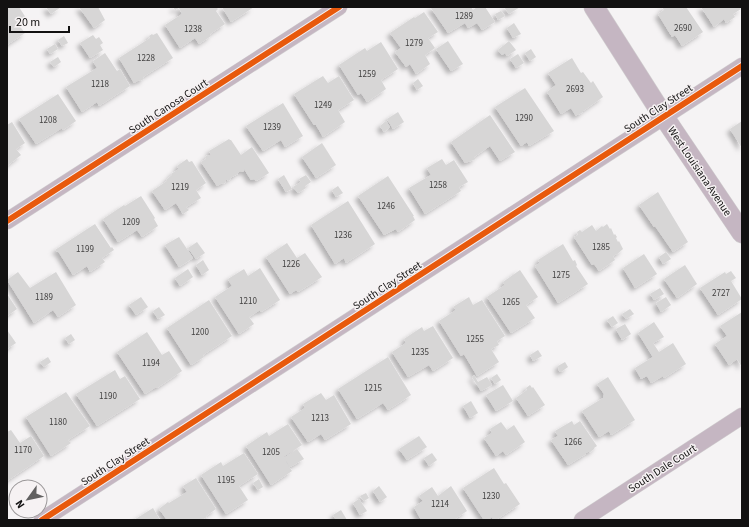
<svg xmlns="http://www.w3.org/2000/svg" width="749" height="527" font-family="'Source Sans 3',sans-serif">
<defs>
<filter id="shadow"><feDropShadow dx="-3.5" dy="3.5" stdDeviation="2" flood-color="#0004"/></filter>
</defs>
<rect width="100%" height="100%" fill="#f5f3f4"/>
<!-- building -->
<g fill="#d7d6d6" filter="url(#shadow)">
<polygon points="7,7 19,7 26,18 18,24 25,33 7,45"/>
<polygon points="46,7 61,7 51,14"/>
<polygon points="79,7 98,7 105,20 94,28"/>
<polygon points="173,7 216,7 218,9 216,11 225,24 210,34 211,36 199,44 195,38 180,48 165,25 182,14 179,8 175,10"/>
<polygon points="222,7 254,7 231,22"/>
<polygon points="432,7 471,7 473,10 477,7 485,7 495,22 482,30 477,23 468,28 465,23 448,33 431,8"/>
<polygon points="504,7 520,7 509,14"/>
<polygon points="662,7 686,7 703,32 682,46 675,35 672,37 658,14 664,10"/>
<polygon points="701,7 740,7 741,9 733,14 735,17 726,23 724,19 714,27"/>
<polygon points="501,11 505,16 498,20 495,14"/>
<polygon points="424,12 438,32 428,38 435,48 425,55 430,64 416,74 410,64 406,67 395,52 401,48 390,33 414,17 415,18"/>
<polygon points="514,23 521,34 513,38 507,28"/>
<polygon points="157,33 173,58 143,77 144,79 140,81 139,80 134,83 119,58 150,38 149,36 152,34 153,35"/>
<polygon points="93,35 96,39 99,37 103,43 100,45 103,50 90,58 80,43"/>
<polygon points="64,36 68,43 62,46 58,40"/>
<polygon points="448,41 463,64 451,71 436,49"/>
<polygon points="509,41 516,50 507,56 505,53 502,55 498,50"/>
<polygon points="381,42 398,69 381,80 386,89 367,102 361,93 358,95 339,65 365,48 367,51"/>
<polygon points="55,44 58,49 50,54 47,49"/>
<polygon points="531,49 536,57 530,61 525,53"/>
<polygon points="105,53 117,71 120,69 130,86 99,106 97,102 82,112 66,87 97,68 93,61"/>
<polygon points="518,54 524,63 516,68 510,59"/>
<polygon points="58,57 61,62 54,67 50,62"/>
<polygon points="572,58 581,73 583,72 591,83 593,81 603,97 583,111 583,112 578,115 578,114 576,116 571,108 561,114 547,92 556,85 548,73"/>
<polygon points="323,76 328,83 339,76 354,100 338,110 345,122 323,137 316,125 314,125 294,94"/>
<polygon points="418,79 423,86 417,90 413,83"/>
<polygon points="525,88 554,131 529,146 527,142 521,146 495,107"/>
<polygon points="58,94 76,121 63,130 62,128 36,144 19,119"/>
<polygon points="283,103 303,136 285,147 281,140 263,151 246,126"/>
<polygon points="398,112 404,122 393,129 387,119"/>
<polygon points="490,115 515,152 500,161 490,146 474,157 476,159 465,163 451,142"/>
<polygon points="386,121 390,127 384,132 380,126"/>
<polygon points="742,121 742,148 730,129"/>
<polygon points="12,122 25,143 16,149 21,155 7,166 7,125"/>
<polygon points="229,139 230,140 231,140 241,155 252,147 269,173 256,181 254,179 251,180 244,169 244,171 242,172 241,171 237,173 238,174 230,178 231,179 228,181 227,179 225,181 226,182 223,184 222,183 217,186 201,162 206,159 205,157 208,155 209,156 211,155 209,151"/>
<polygon points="322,143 336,165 316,178 302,157"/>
<polygon points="187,159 189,162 192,161 206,183 196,190 201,198 186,207 189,210 183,214 176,203 165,210 152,191 167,181 166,180 172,175 171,174 179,169 177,166"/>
<polygon points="442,159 446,165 454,160 468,182 459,187 461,191 425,214 409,188 431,175 427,168"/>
<polygon points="284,175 292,189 286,192 278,179"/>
<polygon points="306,175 311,182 305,186 306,188 298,193 293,187 301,182 299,179"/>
<polygon points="388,176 414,216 413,216 415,220 398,232 396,229 384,235 358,196"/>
<polygon points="338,186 343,193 336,197 332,190"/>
<polygon points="658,192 688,242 673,252 655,226 654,227 639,205"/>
<polygon points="141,196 155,218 154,219 158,226 142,237 137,230 118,242 103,219 124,205 125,206"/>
<polygon points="348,201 375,244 346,263 344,258 335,264 311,225"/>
<polygon points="95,224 111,248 112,247 114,250 102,258 105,262 90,272 87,266 73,275 58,251 57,252 55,250"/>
<polygon points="607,224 610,229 611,228 614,235 615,234 617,237 616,238 618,242 619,241 623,249 616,255 616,254 613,256 615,260 599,271 594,264 592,265 574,237 578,235 577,232 580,230 582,232 592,225 596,231 602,226 603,227"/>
<polygon points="179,237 193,258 179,267 165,245"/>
<polygon points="197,242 205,253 196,259 188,248"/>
<polygon points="287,243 297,258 305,253 322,277 298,292 296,290 290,294 266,257"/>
<polygon points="563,244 573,261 575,260 577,265 576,266 588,284 558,303 535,266 540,263 538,260"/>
<polygon points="666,252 671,259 663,264 659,257"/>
<polygon points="644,254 657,274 635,288 623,268"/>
<polygon points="203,260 209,270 202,275 196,265"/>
<polygon points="685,265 697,284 677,298 664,279"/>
<polygon points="260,268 280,300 261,312 260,310 249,317 254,324 239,334 215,297 232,286 228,279 244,269 248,276"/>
<polygon points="188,269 193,277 180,286 175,278"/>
<polygon points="520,270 538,297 526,305 535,318 511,333 487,297 505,285 503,282"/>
<polygon points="731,271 736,278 731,281 742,299 718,315 700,288 725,272 726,274"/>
<polygon points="18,272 30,288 56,272 76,305 58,317 53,310 34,323 7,280"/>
<polygon points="660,288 664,294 654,300 650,294"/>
<polygon points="7,294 17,309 7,316"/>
<polygon points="141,297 148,307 136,315 129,305"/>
<polygon points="469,297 473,305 482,300 505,336 497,341 499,345 491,349 499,362 477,376 464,354 461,356 439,321 456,310 453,307"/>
<polygon points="666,297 671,305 661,312 656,303"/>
<polygon points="209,300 232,336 203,355 204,357 191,365 167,328"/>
<polygon points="159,307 165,315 158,319 153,311"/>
<polygon points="630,309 634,314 626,319 622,314"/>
<polygon points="742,312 742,367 737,359 729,365 715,344 727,336 720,326"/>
<polygon points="613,316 618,323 612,327 607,320"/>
<polygon points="654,322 664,337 653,343 659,352 673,343 686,364 664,378 663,376 651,383 647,376 641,379 635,368 653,357 638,333"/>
<polygon points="625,324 631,334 622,340 616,329"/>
<polygon points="433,326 453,358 433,371 429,365 408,377 392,352 406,343 404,339 422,327 424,331"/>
<polygon points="7,330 16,343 7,349"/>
<polygon points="147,332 162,355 169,351 182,371 157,388 156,387 145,394 117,352"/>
<polygon points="71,334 75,340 69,344 65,338"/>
<polygon points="538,350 542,356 533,361 530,355"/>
<polygon points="48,357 51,362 44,367 40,362"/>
<polygon points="388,357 411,395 388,410 383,403 357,419 338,389"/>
<polygon points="565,362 568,367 561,372 559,371 558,366"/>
<polygon points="115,370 120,379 125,376 140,399 97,426 76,394"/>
<polygon points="497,374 501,380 495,384 491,378"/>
<polygon points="474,375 478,382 487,377 492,385 481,391 472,377"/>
<polygon points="608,377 635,420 611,435 609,431 599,437 582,411 603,398 604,394 597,384"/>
<polygon points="503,385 513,401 496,411 486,395"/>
<polygon points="530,385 532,388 533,387 545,405 528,416 516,398 527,390 526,388"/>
<polygon points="66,392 90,426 68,440 71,443 51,456 26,417"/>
<polygon points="321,393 326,400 334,395 351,424 325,440 321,434 308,442 291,417 305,408 303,404"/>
<polygon points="471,401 478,413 470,418 463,406"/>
<polygon points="572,421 574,425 580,421 597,446 594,448 594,449 589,453 589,451 586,453 586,454 568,465 551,440 558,436 555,431"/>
<polygon points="501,422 507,430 514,425 525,442 506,455 503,451 496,456 484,438 492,433 490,429"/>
<polygon points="288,424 302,445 283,457 292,471 271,485 246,446 267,432 269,436"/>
<polygon points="11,430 20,443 31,436 44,456 7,481 7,432"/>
<polygon points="419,436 427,447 407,460 399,449"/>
<polygon points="297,449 304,459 290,467 284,458"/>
<polygon points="244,453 258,474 239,486 248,500 226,514 201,475 221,462 223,466"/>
<polygon points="432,453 437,460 429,466 424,458"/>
<polygon points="494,468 504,484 506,483 520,504 496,520 493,520 492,517 488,520 484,520 463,488"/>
<polygon points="196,478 216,509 206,516 207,517 203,519 202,518 199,520 167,520 159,509 168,502 169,503 187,492 183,486"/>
<polygon points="259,479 263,487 258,490 253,483"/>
<polygon points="379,486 387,497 380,502 373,491"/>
<polygon points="451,486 467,511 455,519 456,520 421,520 414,507 423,501 419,496 432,487 438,496"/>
<polygon points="366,493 369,498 364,501 360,496"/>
<polygon points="359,499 367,511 360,515 353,503"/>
<polygon points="153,508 160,520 134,520"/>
<polygon points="341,510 347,520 336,520 333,515"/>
</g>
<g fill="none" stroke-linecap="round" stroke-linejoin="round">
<!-- minor casing -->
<g stroke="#d1cfd0" stroke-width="17">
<g id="minor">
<polyline points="7,221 339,7"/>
<polyline points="42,520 742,66"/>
<polyline points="582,520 742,416"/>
</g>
</g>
<!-- tertiary casing -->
<g stroke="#d1cfd0" stroke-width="21">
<polyline id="tertiary" points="594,7 664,117 742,233"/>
</g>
<!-- minor -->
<use href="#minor" stroke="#c5b6c2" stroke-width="16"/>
<!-- tertiary -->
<use href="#tertiary" stroke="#c5b6c2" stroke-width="20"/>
<!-- cycleway casing -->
<g stroke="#f6f2f3" stroke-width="8">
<g id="cycleway">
<polyline points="7,221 339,7"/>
<polyline points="42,520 742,66"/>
</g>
</g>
<!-- cycleway -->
<use href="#cycleway" stroke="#e8590c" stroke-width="6"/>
</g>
<g text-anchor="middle" stroke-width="3" stroke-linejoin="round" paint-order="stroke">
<!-- number labels -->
<g font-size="9" fill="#434242">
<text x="464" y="19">1289</text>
<text x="683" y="31">2690</text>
<text x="193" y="32">1238</text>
<text x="414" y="46">1279</text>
<text x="146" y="61">1228</text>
<text x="367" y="77">1259</text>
<text x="100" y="87">1218</text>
<text x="575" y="92">2693</text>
<text x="323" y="108">1249</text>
<text x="524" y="121">1290</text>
<text x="48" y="123">1208</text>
<text x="272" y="130">1239</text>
<text x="438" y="188">1258</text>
<text x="180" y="190">1219</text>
<text x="386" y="209">1246</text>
<text x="131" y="225">1209</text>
<text x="343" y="238">1236</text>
<text x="601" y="250">1285</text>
<text x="85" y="252">1199</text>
<text x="291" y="267">1226</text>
<text x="561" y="278">1275</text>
<text x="721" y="296">2727</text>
<text x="44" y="300">1189</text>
<text x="248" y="304">1210</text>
<text x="511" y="305">1265</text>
<text x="200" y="335">1200</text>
<text x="475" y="342">1255</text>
<text x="420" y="355">1235</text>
<text x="151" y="366">1194</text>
<text x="373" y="391">1215</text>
<text x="108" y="399">1190</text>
<text x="320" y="421">1213</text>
<text x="58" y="425">1180</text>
<text x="573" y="445">1266</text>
<text x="23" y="453">1170</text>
<text x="271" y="455">1205</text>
<text x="226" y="483">1195</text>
<text x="491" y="499">1230</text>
<text x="440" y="507">1214</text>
</g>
<!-- street labels -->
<g font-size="11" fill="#121111" stroke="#f6f2f3">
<text transform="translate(168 106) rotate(-33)" y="4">South Canosa Court</text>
<text transform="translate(658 108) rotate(-33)" y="4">South Clay Street</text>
<text transform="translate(700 171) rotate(56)" y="4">West Louisiana Avenue</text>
<text transform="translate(387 285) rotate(-33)" y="4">South Clay Street</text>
<text transform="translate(115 461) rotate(-33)" y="4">South Clay Street</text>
<text transform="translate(662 468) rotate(-33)" y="4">South Dale Court</text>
</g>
</g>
<!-- border -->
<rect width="749" height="527" fill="none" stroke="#121111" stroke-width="16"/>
<!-- north arrow -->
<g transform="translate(28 499) rotate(237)"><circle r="19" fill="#f6f2f3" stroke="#9b9899"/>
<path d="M0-3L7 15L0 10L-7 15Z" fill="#616060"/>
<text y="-6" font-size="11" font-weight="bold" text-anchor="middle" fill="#121111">N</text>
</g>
<!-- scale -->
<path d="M10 26v6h59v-6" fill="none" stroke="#121111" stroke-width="2"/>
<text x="16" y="26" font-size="12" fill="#121111" stroke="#f6f2f3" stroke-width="3" paint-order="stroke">20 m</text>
</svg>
